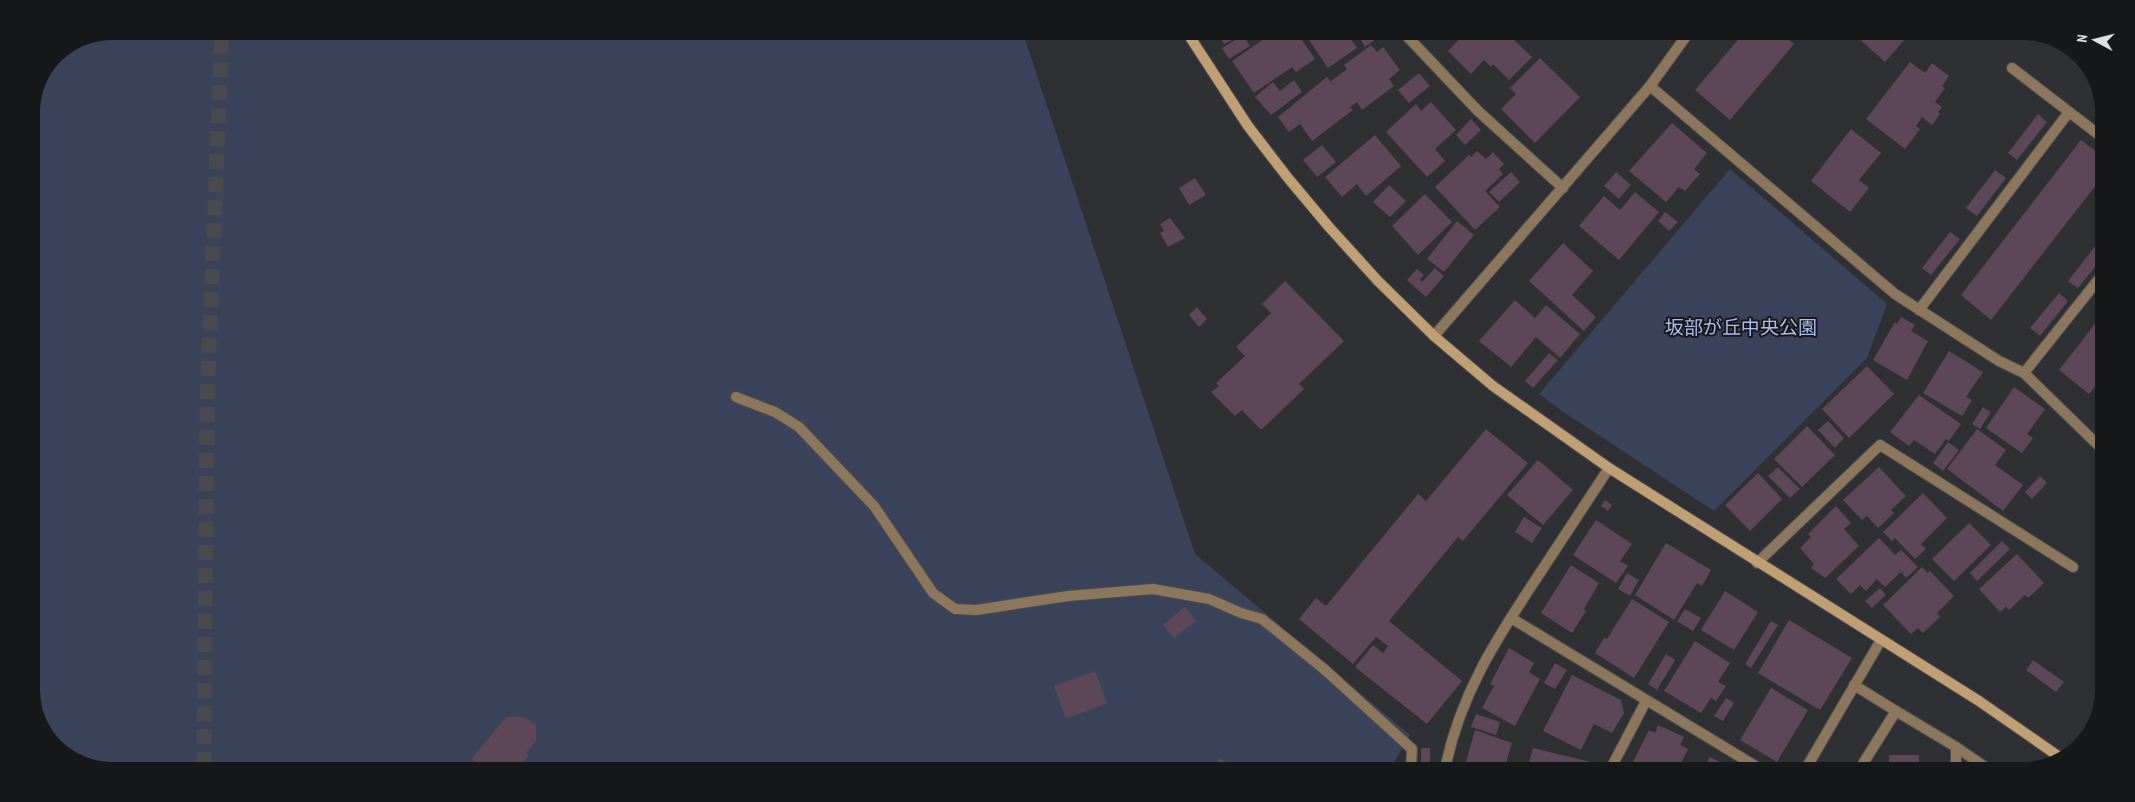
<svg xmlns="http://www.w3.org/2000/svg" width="2135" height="802" font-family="'PT Sans Narrow','Noto Sans JP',sans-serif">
<rect width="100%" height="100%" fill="#2e3034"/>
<!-- green -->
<g fill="#3b435b">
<polygon points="112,31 1023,33 1195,554 1410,735 1390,769 86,766 48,739 31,695 31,107 55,55"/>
<polygon points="1730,169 1887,304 1867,358 1714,511 1562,411 1539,394"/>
</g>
<!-- building -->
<g fill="#5d4658">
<polygon points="1219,34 1245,34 1224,44"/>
<polygon points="1271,34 1298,34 1315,59 1296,72 1292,67 1254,93 1232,61"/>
<polygon points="1305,34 1347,34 1357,48 1328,68"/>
<polygon points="1357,34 1383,34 1365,47"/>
<polygon points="1464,34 1508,34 1532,57 1509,80 1493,64 1491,67 1484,60 1471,74 1448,51"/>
<polygon points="1243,35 1250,46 1229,59 1222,48"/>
<polygon points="1742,35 1783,35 1794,44 1730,120 1695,90"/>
<polygon points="1855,35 1903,35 1906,38 1885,62"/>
<polygon points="1371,45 1377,52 1383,47 1400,70 1389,79 1394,86 1362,110 1357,102 1350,107 1353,110 1312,141 1300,124 1289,132 1278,117 1327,77 1336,88 1331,81 1347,69 1344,65"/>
<polygon points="1540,58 1580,97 1535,143 1501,109 1516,94 1510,88"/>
<polygon points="1910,62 1925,73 1932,63 1949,76 1942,86 1945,88 1935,102 1942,107 1938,112 1940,114 1932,125 1922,117 1916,126 1920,129 1905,149 1866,119"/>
<polygon points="1419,73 1430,86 1409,103 1398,90"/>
<polygon points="1294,80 1302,92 1271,115 1255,97 1273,82 1280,91"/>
<polygon points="1431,102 1456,130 1435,149 1445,161 1427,177 1386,132 1416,104 1421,111"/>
<polygon points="2038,114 2047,122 2017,160 2008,153"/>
<polygon points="1471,119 1481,130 1465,145 1456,135"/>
<polygon points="1672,123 1707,153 1694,169 1700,174 1685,191 1679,187 1666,202 1629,171"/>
<polygon points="1851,129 1881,153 1859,180 1869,188 1850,212 1811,181"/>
<polygon points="1375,135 1401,166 1366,196 1357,184 1342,197 1325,177"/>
<polygon points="2081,140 2103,157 2103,176 1991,320 1961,295"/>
<polygon points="1322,145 1336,162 1317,177 1303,160"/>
<polygon points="1477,151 1486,159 1493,152 1504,164 1499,169 1503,174 1485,191 1500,207 1475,230 1435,187 1469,155 1471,157"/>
<polygon points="1995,170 2006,178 1977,216 1966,208"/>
<polygon points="1511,172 1520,182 1499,202 1489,192"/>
<polygon points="1616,172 1631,185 1619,199 1604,186"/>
<polygon points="1195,178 1206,195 1189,205 1179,188"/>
<polygon points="1389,185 1406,201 1390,217 1373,202"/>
<polygon points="1635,192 1659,212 1619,260 1579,226 1604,196 1620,210"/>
<polygon points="1425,194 1452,222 1418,255 1392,226"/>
<polygon points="1665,212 1678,222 1669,231 1658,221"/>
<polygon points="1170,218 1185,238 1168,247 1160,233 1164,231 1160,224"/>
<polygon points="1457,221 1474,235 1444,272 1427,259"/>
<polygon points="1950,232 1960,239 1931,275 1922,268"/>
<polygon points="2100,240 2103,242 2103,257 2078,288 2068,281"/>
<polygon points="1563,243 1593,271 1572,295 1596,317 1584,331 1529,281"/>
<polygon points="1435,268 1444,276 1426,297 1407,280 1417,269 1424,275 1420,280 1422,282"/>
<polygon points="1285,281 1344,341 1299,384 1304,389 1261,430 1242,410 1235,416 1211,392 1219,386 1216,383 1245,356 1236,347 1271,313 1262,304"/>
<polygon points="2059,293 2068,301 2040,336 2030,328"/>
<polygon points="1515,300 1535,318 1546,305 1580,334 1560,358 1536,337 1511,367 1479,341"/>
<polygon points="1197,307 1207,319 1199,327 1189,315"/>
<polygon points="2102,315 2102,378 2089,394 2059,370"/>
<polygon points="1901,317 1915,325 1911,331 1928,341 1907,380 1873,360 1895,322 1897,324"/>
<polygon points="1949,351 1983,372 1966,397 1972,400 1962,416 1923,393"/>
<polygon points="1549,353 1558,360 1533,388 1525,381"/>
<polygon points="1867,366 1894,394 1849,438 1822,409"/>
<polygon points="2014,387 2045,409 2027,434 2033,438 2022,453 1986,428"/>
<polygon points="1919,395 1961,424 1949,441 1946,439 1935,454 1914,440 1909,446 1890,432"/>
<polygon points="1983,407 1991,412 1980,429 1972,424"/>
<polygon points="1828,421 1844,438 1835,448 1818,430"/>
<polygon points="1807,426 1835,455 1802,487 1774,459"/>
<polygon points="1486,429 1528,463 1463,541 1458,537 1389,621 1462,681 1427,724 1355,667 1373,645 1383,653 1388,646 1376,637 1353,664 1299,619 1316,598 1326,606 1418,494 1426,501"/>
<polygon points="1977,429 2006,450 1995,465 2023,485 2003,511 1947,469"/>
<polygon points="1948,442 1959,450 1943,471 1933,463"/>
<polygon points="1538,460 1573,490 1543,525 1507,495"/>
<polygon points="1778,467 1800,489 1790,498 1768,476"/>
<polygon points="1879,467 1906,496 1891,510 1894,513 1878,528 1867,516 1862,520 1843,500"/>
<polygon points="1758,473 1782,499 1750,531 1725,505"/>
<polygon points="2040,476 2047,483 2032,499 2025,492"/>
<polygon points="1923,493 1947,518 1921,544 1926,549 1915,559 1895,538 1892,541 1883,532"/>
<polygon points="1605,500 1612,505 1608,511 1601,506"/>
<polygon points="1836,506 1851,523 1844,529 1859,546 1825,578 1811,568 1814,564 1800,548 1811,537 1808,534"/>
<polygon points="1524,517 1542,528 1532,543 1515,532"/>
<polygon points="1596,520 1632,544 1620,561 1628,566 1616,583 1573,555"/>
<polygon points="1969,523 1991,545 1954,581 1932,559"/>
<polygon points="1879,538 1895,555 1901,550 1918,567 1906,578 1901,572 1885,587 1877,579 1866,591 1860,585 1851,594 1836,579"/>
<polygon points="2002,541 2010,549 1977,581 1970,573"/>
<polygon points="1666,543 1711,570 1702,586 1697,583 1674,620 1635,595"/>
<polygon points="2017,554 2044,583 2028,598 2025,595 2009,610 2006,607 2000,612 1979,589"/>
<polygon points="1571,565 1599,583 1584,609 1586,611 1572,633 1541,613"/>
<polygon points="1922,567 1928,573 1930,571 1954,596 1937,613 1940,617 1923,633 1918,628 1911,634 1883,605"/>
<polygon points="1627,573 1639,580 1630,596 1618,589"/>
<polygon points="1880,588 1886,595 1872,608 1865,601"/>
<polygon points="1725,591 1758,612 1734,650 1701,630"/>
<polygon points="1632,599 1669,622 1634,678 1595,653 1604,638 1607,639"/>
<polygon points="1185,607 1196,621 1174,638 1163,625"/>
<polygon points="1685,609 1701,618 1693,631 1677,621"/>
<polygon points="1789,620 1852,658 1820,710 1758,673"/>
<polygon points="1771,621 1778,625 1751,668 1745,664"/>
<polygon points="1695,641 1730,663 1718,682 1726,686 1716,701 1711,698 1701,713 1664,691"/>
<polygon points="1509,648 1534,663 1529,672 1540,679 1515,726 1482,708 1494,686 1490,684"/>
<polygon points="1666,654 1675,660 1657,690 1648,684"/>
<polygon points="2033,660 2064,682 2056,692 2026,670"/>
<polygon points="1555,663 1567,670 1555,689 1544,683"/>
<polygon points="1095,671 1107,703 1066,719 1054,686"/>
<polygon points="1572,675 1621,700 1624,713 1612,733 1594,724 1581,750 1543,731"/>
<polygon points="1771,688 1808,710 1777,762 1740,740"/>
<polygon points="1726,698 1734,703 1723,721 1714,716"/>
<polygon points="1476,714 1500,722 1496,735 1471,727"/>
<polygon points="515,716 526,718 536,725 536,741 526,753 529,755 519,767 481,767 472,759 506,717"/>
<polygon points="1658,725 1684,737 1680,745 1688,749 1678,770 1629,770 1649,730 1655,733"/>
<polygon points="1475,730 1512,743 1504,770 1464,769"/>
<rect x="1421" y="748" width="9" height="21"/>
<polygon points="1533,748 1595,763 1594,770 1527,770"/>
<polygon points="1889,755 1919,755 1919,771 1889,770"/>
<polygon points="1710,757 1734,770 1703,770"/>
<polygon points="1219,758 1237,769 1213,769"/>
</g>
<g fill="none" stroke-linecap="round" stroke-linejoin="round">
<!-- highway-tunnel -->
<polyline stroke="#484a4e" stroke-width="15" stroke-dasharray="15 8" stroke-linecap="butt" points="204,767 207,402 222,31"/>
<!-- lane casing -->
<g stroke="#4a4c50" stroke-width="12">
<g id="lane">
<polyline points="2012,68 2103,138"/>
<polyline points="1919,310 2069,112"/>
<polyline points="2024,373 2102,275"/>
<polyline points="736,397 775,412 799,427 874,506 933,593 955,609 976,610 1068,596 1153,589 1209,599 1241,613 1262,619 1324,669 1412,749 1411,769"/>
<polyline points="1854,685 1896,711 1859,770"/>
<polyline points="1896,711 1956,747"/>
<polyline points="1956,771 1956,747 1991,771"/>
</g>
</g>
<!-- street casing -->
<g stroke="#4a4c50" stroke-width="12">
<g id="street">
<polyline points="1405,34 1478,111 1563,188"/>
<polyline points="1650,86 1895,294 1999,361 2024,373 2101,448"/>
<polyline points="1434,336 1650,86 1687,35"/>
<polyline points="1757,563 1880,445 2073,567"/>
<polyline points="1511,618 1762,770"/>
<path d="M1445,769C1460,695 1495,641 1536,579C1560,542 1585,505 1609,468"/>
<polyline points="1610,770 1646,701"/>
<polyline points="1805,770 1881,640"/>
</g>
</g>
<!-- secondary casing -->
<g stroke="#4a4c50" stroke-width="12">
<polyline id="secondary" points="1188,34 1248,126 1288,178 1329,227 1378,281 1434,336 1493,386 1609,468 1979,701 2061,758"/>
</g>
<!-- lane -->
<use href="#lane" stroke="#8c775d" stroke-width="10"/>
<!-- street -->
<use href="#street" stroke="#8c775d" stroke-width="10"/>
<!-- secondary -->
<use href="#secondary" stroke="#c09f74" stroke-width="10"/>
</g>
<g text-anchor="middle" stroke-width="4" stroke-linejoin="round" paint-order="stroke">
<!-- park labels -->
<g font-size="19" fill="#acbdef" stroke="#17181a">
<text x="1741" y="334">坂部が丘中央公園</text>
</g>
</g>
<!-- crop -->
<path d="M0 0H2135V802H0ZM112 40H2023A72 72 0 0 1 2095 112V690A72 72 0 0 1 2023 762H112A72 72 0 0 1 40 690V112A72 72 0 0 1 112 40Z" fill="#17181a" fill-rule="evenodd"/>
<!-- north arrow -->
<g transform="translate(2095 40) rotate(277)" stroke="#17181a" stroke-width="4" paint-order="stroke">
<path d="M0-4L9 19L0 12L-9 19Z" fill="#dedfe1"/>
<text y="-8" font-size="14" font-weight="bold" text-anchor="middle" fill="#dedfe1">N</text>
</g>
</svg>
